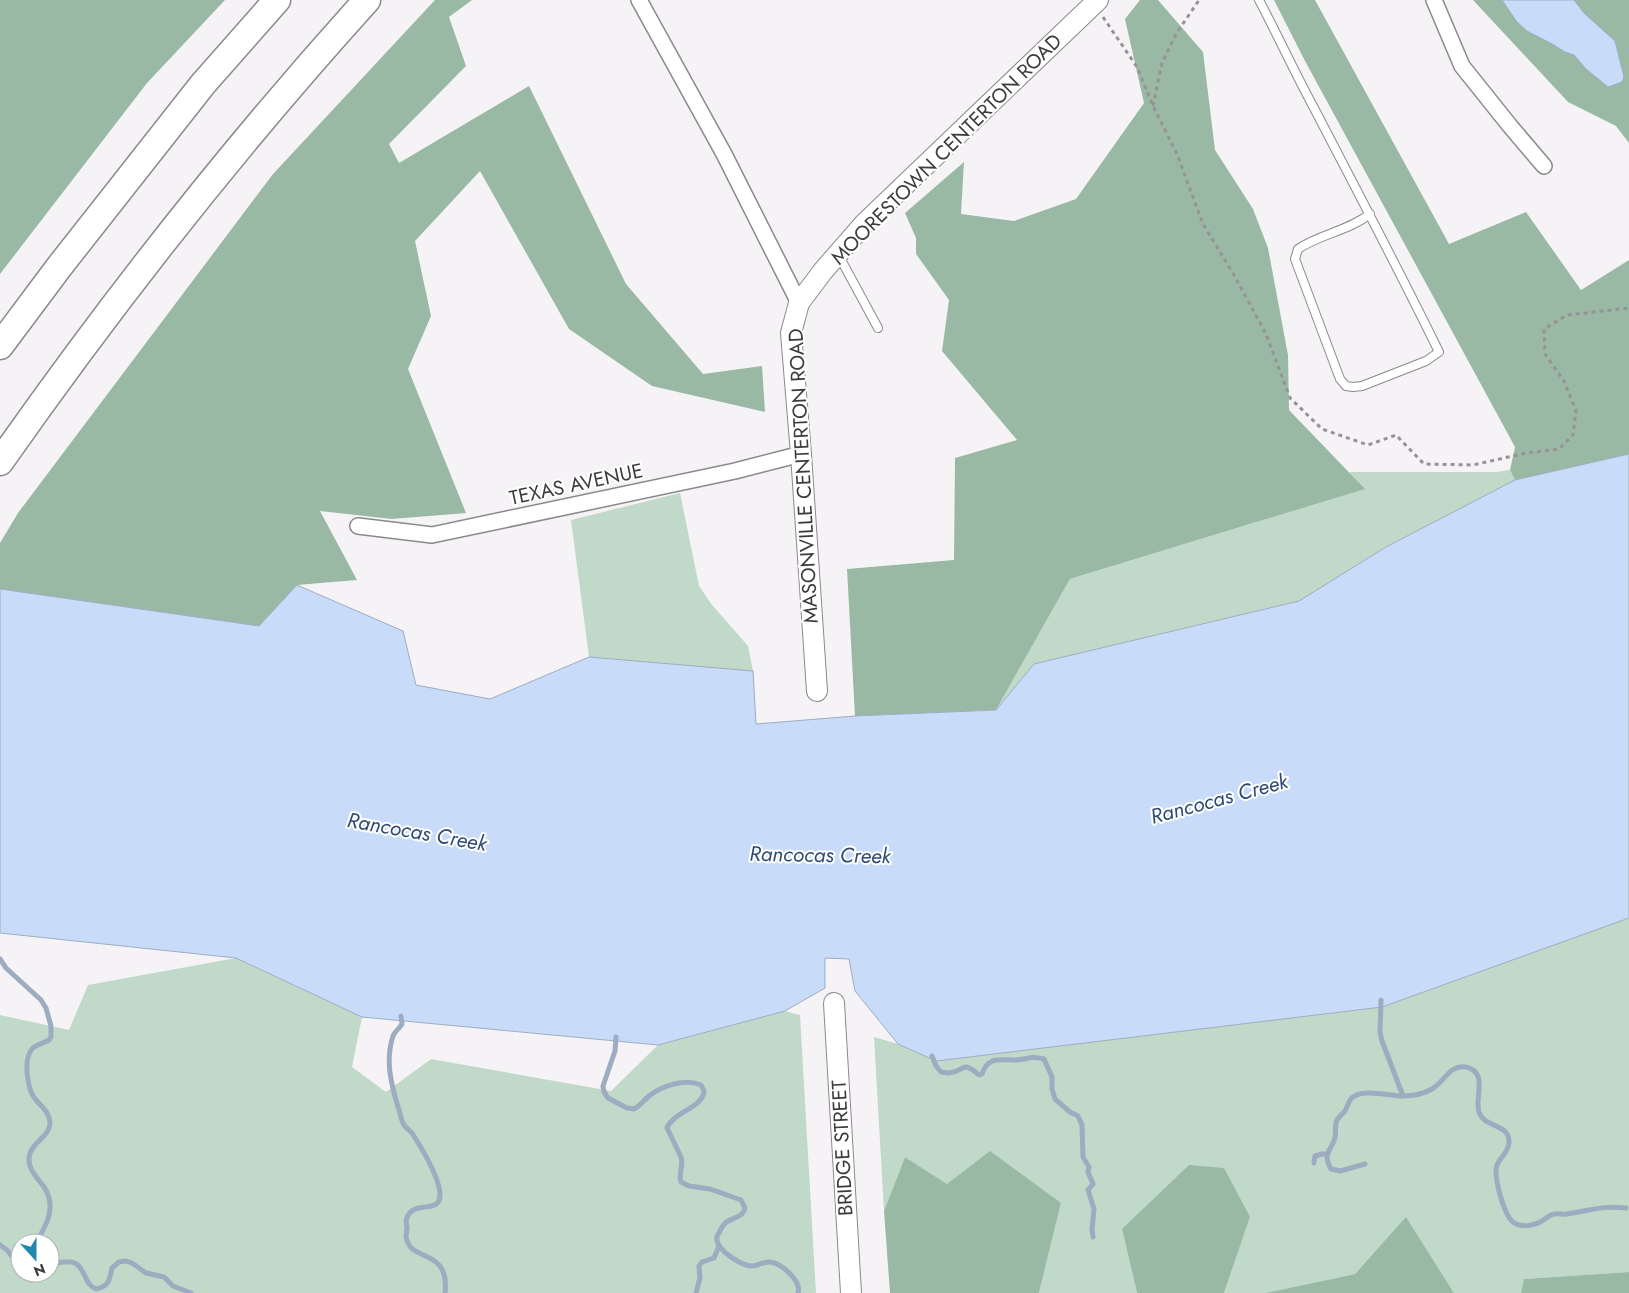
<svg xmlns="http://www.w3.org/2000/svg" width="1629" height="1293" font-family="Jost,sans-serif">
<rect width="100%" height="100%" fill="#f6f3f7"/>
<!-- green -->
<g fill="#c0d9c8" fill-rule="evenodd">
<polygon points="1510,470 1515,480 1386,547 1299,601 1034,664 996,710 1070,579 1364,489 1349,472 1496,472"/>
<polygon points="680,493 699,586 712,605 748,646 753,671 589,657 571,520"/>
<polygon points="1629,918 1629,1272 1525,1279 1521,1293 1454,1293 1406,1218 1355,1274 1265,1293 1224,1293 1250,1217 1122,1229 1137,1293 1039,1293 1061,1203 947,1184 905,1157 884,1211 874,1037 898,1044 936,1061 1382,1007"/>
<path d="M236,958L362,1017L352,1067L386,1092L431,1059L611,1091L658,1045L785,1011L800,1015L816,1293H0V1015L69,1030L88,985ZM20,1243H50V1273H20Z"/>
</g>
<!-- forest -->
<g fill="#99b9a4">
<polygon points="0,0 225,0 147,83 0,274"/>
<polygon points="435,0 472,0 449,17 466,66 389,144 399,163 529,86 626,284 703,374 762,366 765,412 652,386 569,329 480,171 415,241 431,316 408,369 466,513 392,519 320,511 357,580 297,585 259,626 0,589 0,543 18,513 273,174"/>
<polygon points="1140,0 1158,0 1203,52 1215,150 1253,209 1268,248 1288,355 1289,410 1365,489 1070,579 996,710 855,716 847,569 954,560 955,458 1017,440 942,351 949,300 916,254 916,238 905,213 964,162 961,214 1014,221 1076,199 1144,103 1125,19"/>
<polygon points="1274,0 1315,0 1449,244 1526,212 1581,290 1629,260 1629,454 1515,480 1510,470 1515,447 1305,61"/>
<polygon points="1473,0 1629,0 1629,143 1616,126 1568,102"/>
<polygon points="990,1151 1061,1203 1039,1293 890,1293 884,1211 905,1157 947,1184"/>
<polygon points="1189,1165 1224,1168 1250,1217 1224,1293 1137,1293 1122,1229"/>
<polygon points="1406,1217 1454,1293 1265,1293 1355,1274"/>
<polygon points="1629,1272 1629,1293 1521,1293 1524,1279"/>
</g>
<!-- water -->
<g fill="#c8dcfa" stroke="#9eacc1">
<polygon points="1502,0 1574,0 1584,13 1615,41 1624,77 1622,82 1608,87 1586,69 1574,55 1565,52 1554,45 1527,31 1517,22"/>
<polygon points="1629,454 1629,918 1382,1007 936,1061 898,1044 855,991 849,959 825,958 825,988 785,1011 658,1045 362,1017 236,958 0,933 0,589 259,626 297,585 403,631 416,685 490,699 589,657 753,671 756,724 855,716 996,710 1034,664 1299,601 1386,547 1515,480"/>
</g>
<g fill="none" stroke-linecap="round" stroke-linejoin="round">
<!-- stream -->
<g stroke="#9eacc1" stroke-width="5">
<path d="M0,959L6,968L41,1000L46,1008L51,1026V1037L49,1040C44,1043 35,1045 32,1049C23,1060 27,1090 36,1100C42,1107 49,1112 50,1122C51,1136 31,1142 29,1157C28,1170 37,1177 44,1187C57,1206 47,1226 35,1243"/>
<polyline points="1381,1000 1380,1032 1382,1041 1403,1096"/>
<path d="M401,1016L402,1024C399,1029 395,1031 393,1036C385,1061 391,1083 398,1107C400,1112 401,1120 404,1125C406,1128 409,1130 412,1133C421,1147 435,1171 439,1187C446,1219 414,1197 407,1218C405,1221 407,1225 407,1229C407,1229 406,1236 406,1236C409,1264 450,1246 445,1293"/>
<path d="M616,1037L615,1051L603,1086L604,1092L608,1098L627,1108L634,1109C640,1106 643,1101 649,1096C662,1086 684,1078 701,1085L704,1091C703,1108 673,1112 667,1128L681,1157C684,1166 678,1173 681,1182L689,1186L710,1189L741,1200L745,1208C743,1217 735,1217 728,1221C723,1224 721,1228 719,1233C717,1236 716,1236 717,1240C718,1251 742,1266 752,1266C758,1266 764,1261 770,1262C781,1263 802,1281 798,1293"/>
<path d="M932,1056L936,1066L941,1072C944,1072 946,1073 949,1073C965,1072 961,1059 979,1075L982,1074C988,1056 1000,1060 1015,1060C1029,1060 1028,1055 1044,1059L1052,1077V1089L1055,1099L1070,1112L1078,1116L1082,1125L1083,1157L1089,1167L1088,1172L1093,1184L1088,1190L1094,1209L1092,1229L1093,1237"/>
<polyline points="1314,1163 1315,1156 1322,1154 1328,1154"/>
<path d="M1365,1164L1340,1171L1331,1169C1322,1153 1331,1151 1335,1138C1336,1133 1335,1128 1336,1123C1337,1117 1342,1115 1345,1111C1347,1107 1348,1104 1350,1100C1359,1087 1389,1096 1403,1096C1414,1096 1423,1094 1432,1089C1444,1082 1450,1064 1466,1067C1489,1072 1474,1098 1479,1112C1484,1128 1509,1123 1509,1142C1509,1152 1500,1157 1497,1165C1493,1176 1504,1215 1513,1222C1522,1229 1537,1225 1545,1219C1548,1217 1551,1214 1555,1214C1559,1213 1562,1215 1566,1214C1589,1211 1603,1205 1626,1208"/>
<polyline points="0,1245 7,1250 14,1259 20,1259"/>
<path d="M50,1265C91,1252 78,1282 96,1289C110,1286 109,1280 112,1268L119,1262L126,1261L132,1263L146,1273L164,1277L173,1286L191,1293"/>
<polyline points="696,1293 700,1278 699,1266 702,1262 714,1258 719,1246"/>
</g>
<!-- lane casing -->
<g stroke="#8c898d" stroke-width="10">
<g id="lane">
<path d="M1259,0C1278,36 1295,73 1314,108C1356,189 1399,270 1439,352L1426,361L1362,386L1353,387L1346,386L1340,379L1295,259L1298,249C1320,234 1348,231 1370,214"/>
<polyline points="839,256 878,328"/>
</g>
</g>
<!-- street casing -->
<g stroke="#8c898d" stroke-width="18">
<g id="street">
<polyline points="639,0 724,154 799,303"/>
<polyline points="1434,0 1462,66 1510,126 1544,166"/>
<polyline points="358,526 432,535 735,471 801,454"/>
</g>
</g>
<!-- secondary casing -->
<g stroke="#8c898d" stroke-width="22">
<g id="secondary">
<polyline points="817,691 801,454 791,333 799,303 823,271 864,224 1098,0"/>
<polyline points="834,1003 851,1293"/>
</g>
</g>
<!-- highway casing -->
<g stroke="#8c898d" stroke-width="29">
<g id="highway">
<polyline points="0,346 59,267 203,84 277,0"/>
<path d="M0,462C113,301 235,146 367,0"/>
</g>
</g>
<!-- path -->
<g stroke="#969396" stroke-width="3" stroke-dasharray="4 4" stroke-linecap="butt">
<polyline points="1103,17 1137,67 1153,106 1177,154 1203,224 1234,275 1266,334 1290,398 1322,429 1368,445 1396,435 1424,464 1473,465 1526,453 1559,449 1573,435 1576,411 1564,381 1545,354 1544,329 1567,315 1629,308"/>
<polyline points="1153,106 1162,63 1176,34 1199,0"/>
</g>
<!-- lane -->
<use href="#lane" stroke="#fff" stroke-width="8"/>
<!-- street -->
<use href="#street" stroke="#fff" stroke-width="15"/>
<!-- secondary -->
<use href="#secondary" stroke="#fff" stroke-width="20"/>
<!-- highway -->
<use href="#highway" stroke="#fff" stroke-width="26"/>
</g>
<g text-anchor="middle" stroke-width="4" stroke-linejoin="round" paint-order="stroke">
<!-- street labels -->
<g font-size="20" fill="#3d3b3d" stroke="#fff">
<text transform="translate(946 149) rotate(-45)" y="7">MOORESTOWN CENTERTON ROAD</text>
<text transform="translate(803 476) rotate(-93)" y="7">MASONVILLE CENTERTON ROAD</text>
<text transform="translate(576 484) rotate(-12)" y="7">TEXAS AVENUE</text>
<text transform="translate(842 1148) rotate(-93)" y="7">BRIDGE STREET</text>
</g>
<!-- water labels -->
<g font-size="21" font-style="italic" fill="#2f4b74" stroke="#fff">
<text transform="translate(1219 799) rotate(-15)" y="7">Rancocas Creek</text>
<text transform="translate(417 832) rotate(10)" y="7">Rancocas Creek</text>
<text transform="translate(820 855) rotate(1)" y="7">Rancocas Creek</text>
</g>
</g>
<!-- north arrow -->
<g transform="translate(35 1258) rotate(159)"><circle r="24" fill="#ffffff" stroke="#b1b1b1"/>
<path d="M0-4L9 19L0 12L-9 19Z" fill="#2187b0"/>
<text y="-8" font-size="14" font-weight="bold" text-anchor="middle" fill="#3d3b3d">N</text>
</g>
</svg>
